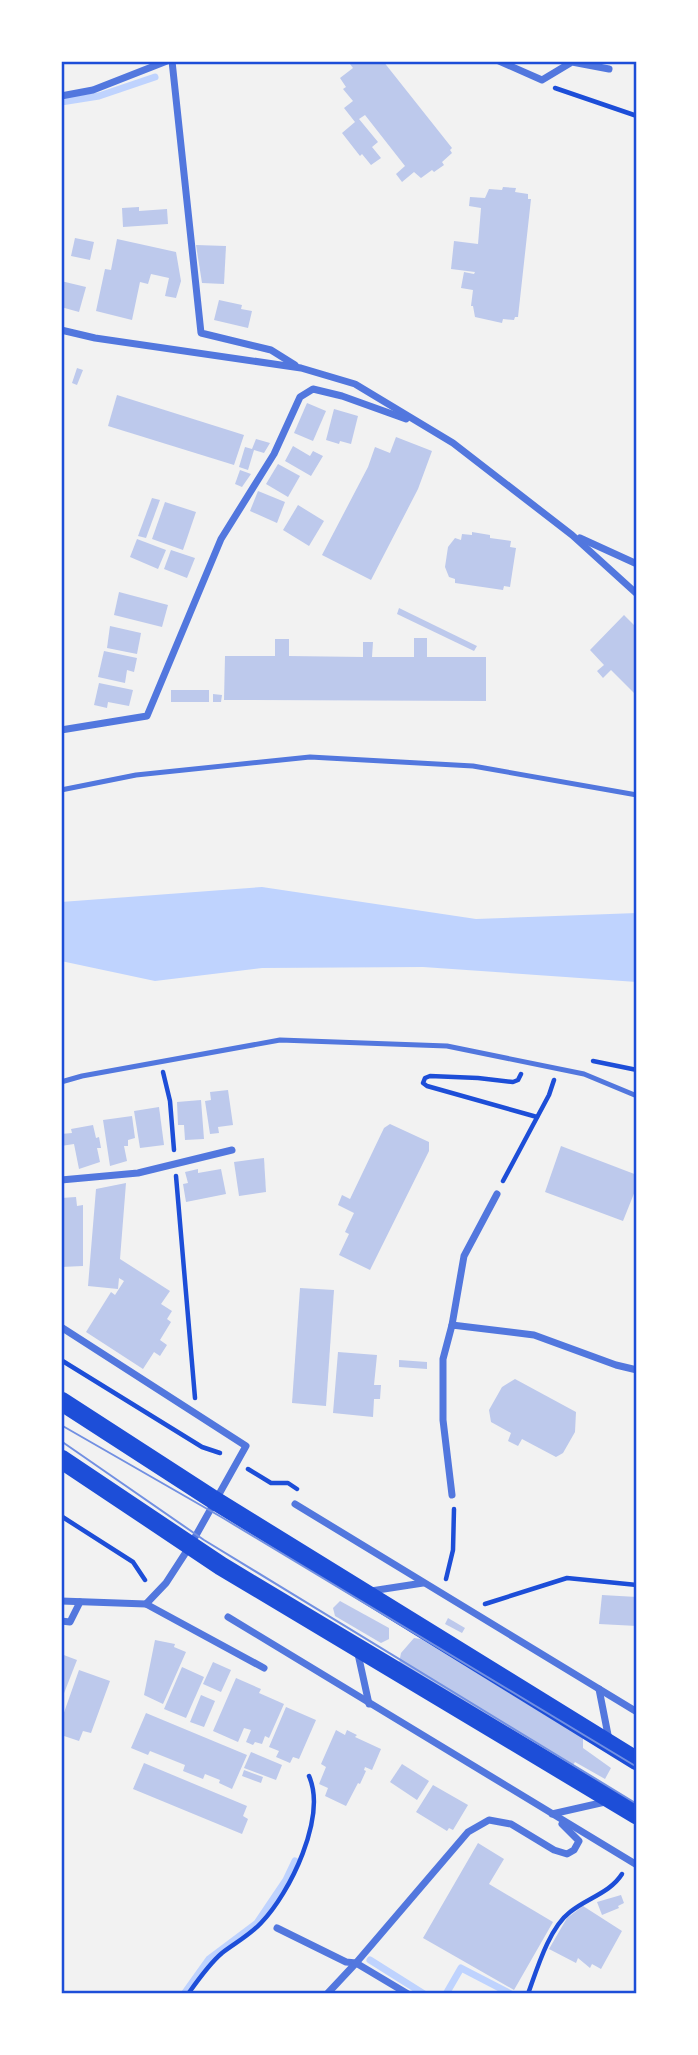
<svg xmlns="http://www.w3.org/2000/svg" width="698" height="2055" font-family="Merriweather,serif">
<rect width="100%" height="100%" fill="#f2f2f2"/>
<!-- water -->
<polygon fill="#bfd3fe" points="262,887 476,919 637,913 637,982 423,967 262,968 155,981 61,961 61,902"/>
<g fill="none" stroke-linecap="round" stroke-linejoin="round">
<!-- stream -->
<g stroke="#bfd3fe" stroke-width="7">
<polyline points="61,102 99,96 155,77"/>
<polyline points="370,1960 424,1994"/>
<polyline points="184,1994 209,1959 257,1923 286,1880 295,1861"/>
<polyline points="446,1994 461,1968 511,1994"/>
</g>
</g>
<!-- building -->
<g fill="#bdc9ec">
<polygon points="354,61 383,61 452,148 450,150 452,153 442,162 444,165 434,172 432,170 421,178 414,172 402,182 396,174 405,166 365,115 359,119 378,142 372,147 381,158 371,165 362,154 360,156 342,133 355,122 344,108 353,101 343,89 346,87 340,78 353,68 350,64"/>
<polygon points="503,187 516,188 515,192 528,194 528,199 531,199 518,317 515,317 514,320 503,319 502,323 475,317 473,306 471,306 473,290 461,288 464,272 474,274 475,272 451,269 454,241 478,244 481,208 469,206 470,197 485,198 489,189 502,190"/>
<polygon points="139,207 139,211 167,209 168,224 123,227 122,208"/>
<polygon points="75,238 94,242 90,260 71,256"/>
<polygon points="117,239 176,252 181,281 176,298 165,296 169,278 151,274 148,284 140,282 132,320 96,311 105,269 111,270"/>
<polygon points="196,245 226,246 224,284 202,283"/>
<polygon points="61,281 86,287 79,312 61,307"/>
<polygon points="219,300 242,305 241,309 252,311 248,328 214,320"/>
<polygon points="77,368 83,370 77,385 72,383"/>
<polygon points="117,395 244,435 234,465 108,426"/>
<polygon points="307,403 326,411 313,441 294,433"/>
<polygon points="334,409 358,416 351,444 340,441 339,444 326,440"/>
<polygon points="396,437 432,451 418,489 371,580 322,555 368,467 375,447 390,453"/>
<polygon points="256,439 270,443 264,453 254,450 248,470 239,467 245,447 252,449"/>
<polygon points="293,446 310,456 313,451 323,456 311,476 285,461"/>
<polygon points="278,464 300,476 288,497 266,484"/>
<polygon points="240,470 251,474 242,487 235,484"/>
<polygon points="258,491 285,502 277,523 250,511"/>
<polygon points="152,498 160,500 146,538 138,536"/>
<polygon points="165,502 196,512 183,550 152,539"/>
<polygon points="298,505 324,521 309,546 283,530"/>
<polygon points="472,532 490,535 490,538 511,541 510,547 516,548 510,587 504,586 503,590 455,583 455,579 449,577 445,567 448,547 455,538 461,540 462,534 472,535"/>
<polygon points="137,539 166,550 158,569 130,557"/>
<polygon points="171,550 195,558 187,578 164,569"/>
<polygon points="119,592 168,605 162,627 114,615"/>
<polygon points="399,608 477,646 474,651 397,614"/>
<polygon points="624,615 637,628 637,696 611,670 603,678 597,671 604,665 590,650"/>
<polygon points="110,626 141,633 137,654 107,648"/>
<polygon points="414,638 427,638 427,657 486,657 486,701 224,700 225,656 275,656 275,639 289,639 289,656 363,657 363,642 373,642 372,657 414,657"/>
<polygon points="104,651 137,658 134,672 127,670 125,683 98,677"/>
<polygon points="99,683 133,690 129,706 108,702 107,708 94,705"/>
<rect x="171" y="690" width="38" height="12"/>
<polygon points="213,694 222,695 221,702 213,702"/>
<polygon points="228,1090 233,1125 218,1127 219,1133 210,1134 205,1101 211,1100 210,1092"/>
<polygon points="201,1100 204,1139 185,1140 184,1125 178,1125 177,1102"/>
<polygon points="159,1107 164,1145 140,1148 134,1111"/>
<polygon points="132,1116 135,1138 128,1140 128,1146 124,1146 127,1161 110,1166 103,1120"/>
<polygon points="390,1124 429,1142 429,1151 370,1270 339,1255 349,1234 345,1232 354,1213 338,1205 342,1195 350,1199 384,1128"/>
<polygon points="93,1125 96,1138 99,1137 101,1148 97,1148 100,1162 79,1169 74,1144 61,1146 61,1134 72,1133 71,1129"/>
<polygon points="561,1146 637,1175 637,1186 623,1221 545,1192"/>
<polygon points="264,1158 266,1192 239,1196 234,1162"/>
<polygon points="198,1169 198,1173 221,1169 226,1194 186,1202 183,1184 188,1183 185,1172"/>
<polygon points="126,1183 120,1259 170,1291 161,1304 172,1311 167,1319 171,1322 160,1340 167,1345 160,1356 154,1352 143,1369 86,1332 111,1292 115,1295 124,1281 119,1278 118,1289 88,1286 96,1189"/>
<polygon points="76,1197 77,1206 83,1205 83,1266 61,1267 61,1198"/>
<polygon points="300,1288 334,1290 326,1406 292,1403"/>
<polygon points="338,1352 377,1355 374,1385 381,1385 380,1399 374,1399 373,1417 333,1413"/>
<polygon points="399,1360 427,1362 427,1369 399,1367"/>
<polygon points="515,1379 576,1412 575,1432 563,1453 556,1457 522,1439 518,1446 508,1441 511,1433 491,1422 489,1410 502,1387"/>
<polygon points="602,1595 637,1597 637,1626 599,1624"/>
<polygon points="340,1601 389,1628 389,1639 381,1643 335,1616 333,1608"/>
<polygon points="448,1618 465,1628 462,1633 445,1624"/>
<polygon points="414,1638 421,1639 583,1738 583,1748 611,1768 605,1779 575,1762 573,1765 399,1663 401,1653"/>
<polygon points="155,1640 175,1644 174,1647 186,1652 163,1704 144,1695"/>
<polygon points="61,1654 77,1660 61,1701"/>
<polygon points="213,1662 231,1670 221,1692 203,1684"/>
<polygon points="182,1667 204,1677 186,1718 164,1709"/>
<polygon points="79,1670 110,1681 91,1733 83,1731 79,1741 61,1735 63,1725 61,1721"/>
<polygon points="236,1678 261,1689 259,1693 284,1704 269,1738 265,1736 262,1744 255,1742 253,1745 246,1742 251,1730 244,1728 238,1742 213,1731"/>
<polygon points="201,1695 215,1701 204,1727 190,1722"/>
<polygon points="286,1707 316,1720 299,1759 293,1757 290,1763 276,1757 279,1751 269,1747"/>
<polygon points="146,1713 247,1755 232,1789 219,1783 220,1780 205,1774 203,1779 183,1771 185,1765 150,1751 148,1755 131,1748"/>
<polygon points="336,1730 345,1735 347,1730 357,1735 355,1737 381,1749 372,1770 365,1767 364,1770 366,1771 360,1784 358,1783 346,1806 325,1796 328,1788 319,1784 326,1767 321,1764"/>
<polygon points="251,1752 282,1765 276,1780 244,1768"/>
<polygon points="144,1763 247,1806 243,1816 248,1819 242,1834 133,1789"/>
<polygon points="402,1764 429,1781 417,1800 390,1782"/>
<polygon points="244,1770 263,1777 261,1783 242,1776"/>
<polygon points="433,1785 468,1805 453,1830 449,1828 447,1831 416,1812"/>
<polygon points="478,1843 504,1859 489,1884 553,1922 514,1990 423,1938"/>
<polygon points="621,1895 624,1903 618,1906 619,1908 602,1915 597,1902"/>
<polygon points="583,1906 622,1931 601,1969 592,1964 590,1968 578,1958 576,1963 549,1949 567,1918"/>
</g>
<g fill="none" stroke-linecap="round" stroke-linejoin="round">
<!-- path -->
<g stroke="#1d4ed8" stroke-width="4.5">
<polyline points="555,88 637,116"/>
<polyline points="593,1061 637,1070"/>
<polyline points="163,1072 170,1101 174,1150"/>
<polyline points="521,1074 518,1080 513,1082 478,1078 430,1076 425,1078 423,1083 427,1086 537,1117"/>
<polyline points="176,1176 195,1398"/>
<polyline points="503,1181 549,1095 554,1080"/>
<polyline points="61,1360 202,1447 220,1453"/>
<polyline points="248,1469 271,1483 288,1483 297,1489"/>
<polyline points="61,1516 133,1562 145,1580"/>
<polyline points="446,1579 453,1550 454,1509"/>
<polyline points="485,1604 567,1578 637,1585"/>
<path d="M188,1994C198,1980 209,1964 222,1953C235,1943 250,1935 261,1923C290,1893 327,1817 309,1776"/>
<path d="M528,1994C537,1969 549,1928 570,1912C587,1898 610,1893 622,1874"/>
</g>
<!-- service -->
<g stroke="#5277de" stroke-width="5">
<polyline points="61,790 136,775 310,757 473,766 637,795"/>
<polyline points="61,1082 82,1076 280,1040 447,1046 584,1074 637,1096"/>
</g>
<!-- minor -->
<g stroke="#5277de" stroke-width="7">
<polyline points="172,61 201,333 271,350 295,365"/>
<polyline points="499,61 542,80 572,62 609,69"/>
<polyline points="61,96 93,90 167,61"/>
<polyline points="61,330 95,338 301,368 355,384 453,443 572,535 637,594"/>
<polyline points="580,538 637,564"/>
<polyline points="61,730 147,716 221,539 274,454 300,397 313,389 342,396 406,419"/>
<polyline points="61,1180 138,1173 232,1150"/>
<polyline points="452,1325 464,1256 497,1194"/>
<polyline points="61,1327 246,1446 190,1546 166,1583 146,1604 61,1601"/>
<polyline points="452,1495 443,1420 443,1359 452,1325 534,1335 616,1365 637,1370"/>
<polyline points="295,1504 637,1712"/>
<polyline points="371,1591 423,1583"/>
<polyline points="146,1604 264,1668"/>
<polyline points="228,1617 637,1865"/>
<polyline points="61,1621 70,1622 80,1602"/>
<polyline points="358,1654 369,1704"/>
<polyline points="599,1689 609,1740"/>
<polyline points="552,1814 605,1802"/>
<polyline points="277,1928 346,1962 356,1963 408,1994"/>
<polyline points="327,1994 356,1963 468,1832 489,1820 511,1824 554,1850 567,1854 574,1850 579,1841 562,1824"/>
</g>
<!-- trunk -->
<g stroke="#1d4ed8" stroke-width="19">
<polyline points="61,1401 214,1500 637,1761"/>
<polyline points="61,1459 221,1566 637,1815"/>
</g>
<!-- tram -->
<g stroke="#7290e2" stroke-width="2">
<polyline points="61,1425 223,1518 637,1767"/>
<polyline points="61,1441 204,1540 637,1804"/>
</g>
</g>
<!-- border -->
<rect width="698" height="2055" fill="none" stroke="#ffffff" stroke-width="126"/>
<rect x="63" y="63" width="572" height="1929" fill="none" stroke="#1d4ed8" stroke-width="2.5"/>
</svg>
